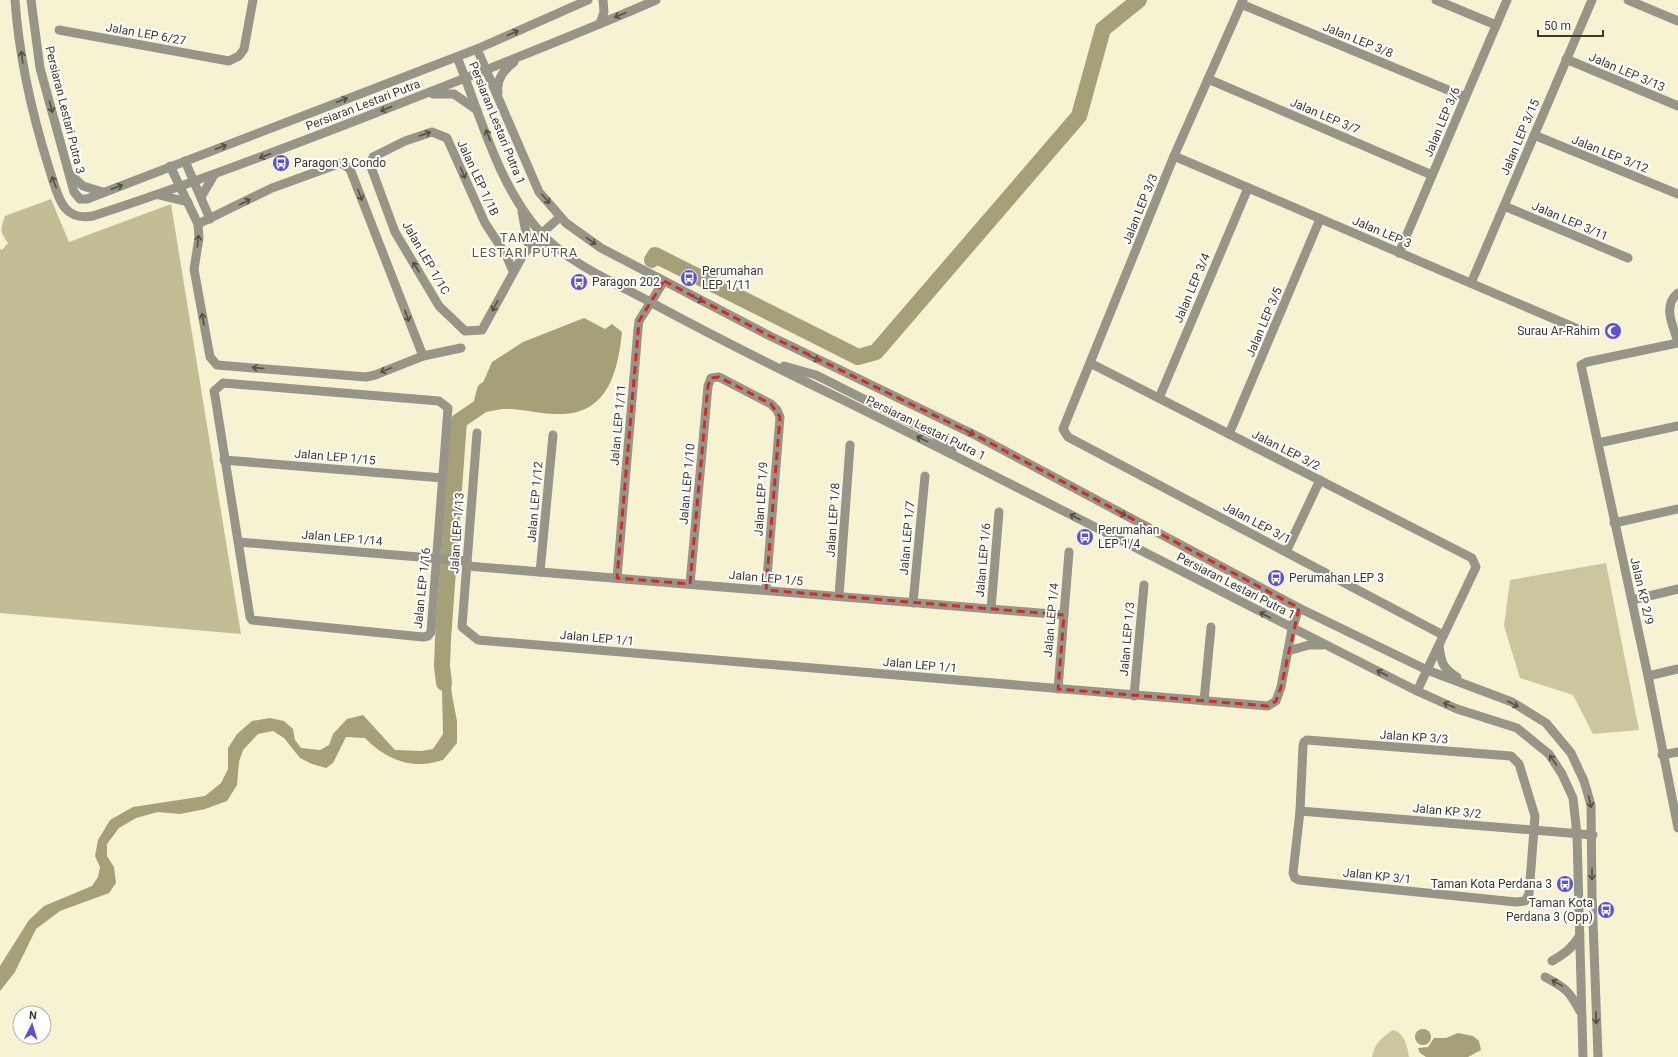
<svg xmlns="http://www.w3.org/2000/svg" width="1678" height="1057" font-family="Roboto,sans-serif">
<rect width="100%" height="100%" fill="#f7f3d2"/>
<!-- green -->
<g fill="#cbc69d">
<polygon points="1606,563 1639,730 1593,734 1573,695 1520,678 1504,626 1510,580"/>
<path d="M1393,1030C1405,1033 1407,1046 1409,1057H1372C1374,1044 1382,1037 1393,1030Z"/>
</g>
<!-- forest -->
<path fill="#c2bd95" d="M51,199L69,242L171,204L241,634L0,613V249L2,250L8,243C0,231 0,231 5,216Z"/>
<!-- water -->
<g fill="#a5a078">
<path d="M584,318L605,329L612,324L622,332C618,370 609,412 563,414C543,415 522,408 502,409C495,410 488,412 481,413L474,403L492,362L523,342Z"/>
<path d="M436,662L449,663L452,695L457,721V743L443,760C436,762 428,764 421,764C400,765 379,753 365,738L346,737L333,763L326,768L312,764L300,758L284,738L273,731L258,734L243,750L239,762L237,785L227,801L205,809L180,814L158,812L136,818L119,828L107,844V856L114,867L116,883L109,893L60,911L36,929L15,972L0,991V966L29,920L44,906L92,886L98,877L100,867L95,856L98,840L110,820L133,807L205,796L221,783L228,769V748L237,734L252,721L270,718L284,721L293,729L295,740L301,748L320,750L329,745L333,734L347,719L363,715L395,750L422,751L433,749L443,734L442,692Z"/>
<circle cx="1423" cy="1037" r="8"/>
<polygon points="1458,1033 1473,1036 1479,1041 1481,1050 1468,1057 1426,1057 1420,1053 1418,1048 1428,1047 1434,1038 1446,1038"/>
</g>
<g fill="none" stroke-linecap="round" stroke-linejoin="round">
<!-- river -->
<g stroke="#a5a078" stroke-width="16">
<polyline points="652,260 655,255 858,357 876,352 1079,116 1103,29 1139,0"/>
<polyline points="444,683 442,666 443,639 459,421 481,406 485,390"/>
</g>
<!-- minor -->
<g stroke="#979588" stroke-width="9">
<path d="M15,0C19,57 32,114 49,168C53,180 57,198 65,208C73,217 82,218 93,216C189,185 283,149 378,112C471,76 564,40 656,0"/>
<polyline points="31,0 40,68 74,192 80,199"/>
<polyline points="1243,0 1174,156 1063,429 1068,437 1443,635"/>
<polyline points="1436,0 1496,25"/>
<polyline points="1628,0 1678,21"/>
<polyline points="1241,4 1465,97"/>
<polyline points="600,24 604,12 603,0"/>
<polyline points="59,30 229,61 239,56 244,49 253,0"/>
<polyline points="477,49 539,192 566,223 601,248 770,336 977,436 1299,608 1427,670 1512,702 1546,723 1571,753 1584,781 1591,805 1592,894 1598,1057"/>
<path d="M457,57C480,114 499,188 541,233C571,265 614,282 652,303C713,336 775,367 837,397C1031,493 1223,593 1417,691L1457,709L1517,728L1539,746L1549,754L1562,774L1573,798L1577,835L1583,1057"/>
<polyline points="1566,59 1678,106"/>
<polyline points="1208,79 1432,175"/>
<path d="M498,93C496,79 504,70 514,62"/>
<polyline points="433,94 454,94 477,110"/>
<polyline points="1534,135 1678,194"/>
<polyline points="1174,156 1580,330"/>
<polyline points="185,161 210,219"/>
<polyline points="170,166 198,224 199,238 194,269 210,357 217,365 366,377 375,375 423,356 461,348"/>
<polyline points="71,175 83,186 103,192"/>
<polyline points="159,195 188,202"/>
<polyline points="201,197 214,175"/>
<polyline points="80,199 87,199 477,49 588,0"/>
<polyline points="1504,206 1628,258"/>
<polyline points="522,212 529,248"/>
<polyline points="198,224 272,188 341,163 350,169 423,356"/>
<polyline points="529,248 559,249"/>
<polyline points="1399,253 1507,0"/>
<polyline points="513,271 506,255 485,223 447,138 432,132 405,141 373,157 371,167 395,232 439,306 465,331 482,330 523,255 542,233 560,217"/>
<polyline points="1471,283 1592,0"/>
<path d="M1678,293C1662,306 1673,325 1678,342"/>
<polyline points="1678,343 1587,362 1581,365 1648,676 1678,828"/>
<polyline points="1090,363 1472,558 1476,567 1417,691"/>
<polyline points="784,366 816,375 933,434 952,451"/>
<polygon points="223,383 439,401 448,408 431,632 428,636 423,637 252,620 250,617 215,396 214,391"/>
<polyline points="1159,398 1248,188"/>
<polyline points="477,433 462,627 478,640 1268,706 1276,701 1281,687 1292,629 1299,608"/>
<polyline points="1229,434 1320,219"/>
<polyline points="1598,443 1678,426"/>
<polyline points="224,460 443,478"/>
<polyline points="1614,523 1678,509"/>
<polyline points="239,542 467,561"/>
<polyline points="1286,552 1320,480"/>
<polyline points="467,566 1064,615"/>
<polyline points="540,572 553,435"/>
<polyline points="617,578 638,329 639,321 664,281"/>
<polyline points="690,584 708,386 711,378 719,377 771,404 777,410 780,417 766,590"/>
<polyline points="839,596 850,445"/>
<polyline points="1632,600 1678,589"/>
<polyline points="913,603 925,476"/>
<polyline points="991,609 999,512"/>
<path d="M1439,645C1441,662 1442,668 1457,677"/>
<polyline points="1288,651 1309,645 1322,645"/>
<polyline points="1648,676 1678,669"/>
<polyline points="1058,689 1069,552"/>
<polyline points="1134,696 1144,585"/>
<polyline points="1204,701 1211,627"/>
<polygon points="1307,740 1511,756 1519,764 1535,816 1529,894 1525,901 1516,902 1299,880 1295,878 1293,873 1300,811 1303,746 1304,742"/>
<polyline points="1662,755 1678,752"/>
<polyline points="1300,811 1593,835"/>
<path d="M1552,961C1564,954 1573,948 1580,935"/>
<path d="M1545,977C1566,988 1569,991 1580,1011"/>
</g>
</g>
<!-- one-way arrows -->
<defs><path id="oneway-shaft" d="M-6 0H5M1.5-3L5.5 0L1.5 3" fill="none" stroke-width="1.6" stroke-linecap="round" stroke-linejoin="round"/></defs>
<g stroke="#525044">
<use href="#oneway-shaft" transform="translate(620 15) rotate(157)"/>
<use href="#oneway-shaft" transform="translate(513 33) rotate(-24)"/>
<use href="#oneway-shaft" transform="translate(22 57) rotate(-98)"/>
<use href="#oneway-shaft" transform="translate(342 100) rotate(-21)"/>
<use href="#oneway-shaft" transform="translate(51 107) rotate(75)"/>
<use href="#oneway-shaft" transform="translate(386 109) rotate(159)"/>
<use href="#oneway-shaft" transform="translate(425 134) rotate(-19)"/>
<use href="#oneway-shaft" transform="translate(488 135) rotate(-111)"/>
<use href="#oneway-shaft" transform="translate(221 147) rotate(-21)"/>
<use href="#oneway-shaft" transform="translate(265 156) rotate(159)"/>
<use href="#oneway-shaft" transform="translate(463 173) rotate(66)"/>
<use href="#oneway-shaft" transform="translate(54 182) rotate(-111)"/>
<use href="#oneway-shaft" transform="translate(117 187) rotate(-21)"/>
<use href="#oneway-shaft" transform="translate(360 195) rotate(69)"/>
<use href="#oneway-shaft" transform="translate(546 199) rotate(49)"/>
<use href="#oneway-shaft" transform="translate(245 202) rotate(-27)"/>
<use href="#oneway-shaft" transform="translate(198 241) rotate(-83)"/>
<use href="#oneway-shaft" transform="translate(591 241) rotate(36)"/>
<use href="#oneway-shaft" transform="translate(416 267) rotate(-121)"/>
<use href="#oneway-shaft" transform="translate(698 299) rotate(28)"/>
<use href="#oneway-shaft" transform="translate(495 306) rotate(118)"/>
<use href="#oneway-shaft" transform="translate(407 316) rotate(69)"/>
<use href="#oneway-shaft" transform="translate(203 319) rotate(-100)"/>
<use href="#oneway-shaft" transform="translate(814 358) rotate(26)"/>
<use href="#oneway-shaft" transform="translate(258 368) rotate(-175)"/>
<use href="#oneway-shaft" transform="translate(386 370) rotate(158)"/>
<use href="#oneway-shaft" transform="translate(969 432) rotate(26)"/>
<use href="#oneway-shaft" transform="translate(922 439) rotate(-154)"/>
<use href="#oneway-shaft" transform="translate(1121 513) rotate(28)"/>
<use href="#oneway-shaft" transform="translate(1075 517) rotate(-153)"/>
<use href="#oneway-shaft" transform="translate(1265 615) rotate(-153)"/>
<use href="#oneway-shaft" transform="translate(1382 673) rotate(-153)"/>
<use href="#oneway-shaft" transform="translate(1513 704) rotate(27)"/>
<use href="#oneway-shaft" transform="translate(1449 705) rotate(-156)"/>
<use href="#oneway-shaft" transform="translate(1553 760) rotate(-125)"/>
<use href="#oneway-shaft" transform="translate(1590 802) rotate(77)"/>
<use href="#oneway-shaft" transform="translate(1592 874) rotate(90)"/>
<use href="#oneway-shaft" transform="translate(1557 983) rotate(-151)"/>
<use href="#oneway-shaft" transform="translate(1596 1018) rotate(88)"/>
</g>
<!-- marked area -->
<path fill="none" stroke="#d62828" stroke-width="3" stroke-dasharray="8 5" stroke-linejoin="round" d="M664,281L770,336L977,436L1299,608L1281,687L1276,701L1268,706L1058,689L1064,615L766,590L780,417L771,404L719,377L711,378L708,386L690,584L617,578L639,321Z"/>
<!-- icons -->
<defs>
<g id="bus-disc" transform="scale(0.9)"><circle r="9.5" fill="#5d53cc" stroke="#fff"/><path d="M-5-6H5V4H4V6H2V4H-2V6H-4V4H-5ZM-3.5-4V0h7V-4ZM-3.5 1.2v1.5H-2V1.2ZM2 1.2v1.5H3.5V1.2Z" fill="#fff"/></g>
<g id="mosque-disc" transform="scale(0.9)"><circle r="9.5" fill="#5d53cc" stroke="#fff"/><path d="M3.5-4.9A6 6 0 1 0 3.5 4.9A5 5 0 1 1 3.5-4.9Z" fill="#fff"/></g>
</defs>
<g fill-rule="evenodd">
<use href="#bus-disc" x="281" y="163"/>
<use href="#bus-disc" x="689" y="278"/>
<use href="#bus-disc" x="579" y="282"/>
<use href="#mosque-disc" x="1613" y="331"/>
<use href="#bus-disc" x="1085" y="537"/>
<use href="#bus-disc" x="1276" y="578"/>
<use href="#bus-disc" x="1565" y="884"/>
<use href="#bus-disc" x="1606" y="910"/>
</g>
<g text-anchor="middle" stroke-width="4" stroke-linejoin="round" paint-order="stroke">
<!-- street labels -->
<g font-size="12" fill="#3b392d" stroke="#fff">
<text transform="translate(146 34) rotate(10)" y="4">Jalan LEP 6/27</text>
<text transform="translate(1358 40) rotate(22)" y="4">Jalan LEP 3/8</text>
<text transform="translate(1627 72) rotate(23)" y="4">Jalan LEP 3/13</text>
<text transform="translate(363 105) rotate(-21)" y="4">Persiaran Lestari Putra</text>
<text transform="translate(65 110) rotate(76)" y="4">Persiaran Lestari Putra 3</text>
<text transform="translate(1325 116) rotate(23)" y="4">Jalan LEP 3/7</text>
<text transform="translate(1442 122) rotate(-67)" y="4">Jalan LEP 3/6</text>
<text transform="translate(497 123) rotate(68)" y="4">Persiaran Lestari Putra 1</text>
<text transform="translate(1520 137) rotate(-67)" y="4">Jalan LEP 3/15</text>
<text transform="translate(1610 154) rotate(22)" y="4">Jalan LEP 3/12</text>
<text transform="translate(478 178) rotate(65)" y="4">Jalan LEP 1/1B</text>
<text transform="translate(1140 209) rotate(-68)" y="4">Jalan LEP 3/3</text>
<text transform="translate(1570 221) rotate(23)" y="4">Jalan LEP 3/11</text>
<text transform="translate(1382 232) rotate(23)" y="4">Jalan LEP 3</text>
<text transform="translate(426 258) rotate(60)" y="4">Jalan LEP 1/1C</text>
<text transform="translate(1192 288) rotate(-67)" y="4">Jalan LEP 3/4</text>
<text transform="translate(1264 322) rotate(-67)" y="4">Jalan LEP 3/5</text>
<text transform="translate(618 425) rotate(-85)" y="4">Jalan LEP 1/11</text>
<text transform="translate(926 428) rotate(26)" y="4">Persiaran Lestari Putra 1</text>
<text transform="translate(1286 450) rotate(27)" y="4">Jalan LEP 3/2</text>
<text transform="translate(335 457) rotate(5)" y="4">Jalan LEP 1/15</text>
<text transform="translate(687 484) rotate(-85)" y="4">Jalan LEP 1/10</text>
<text transform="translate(761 499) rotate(-86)" y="4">Jalan LEP 1/9</text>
<text transform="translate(535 502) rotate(-85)" y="4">Jalan LEP 1/12</text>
<text transform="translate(833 520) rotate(-86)" y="4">Jalan LEP 1/8</text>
<text transform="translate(1257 523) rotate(28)" y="4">Jalan LEP 3/1</text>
<text transform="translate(457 533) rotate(-86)" y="4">Jalan LEP 1/13</text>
<text transform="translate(342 538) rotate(5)" y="4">Jalan LEP 1/14</text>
<text transform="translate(907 538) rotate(-85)" y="4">Jalan LEP 1/7</text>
<text transform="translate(983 560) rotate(-85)" y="4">Jalan LEP 1/6</text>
<text transform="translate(766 578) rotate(5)" y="4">Jalan LEP 1/5</text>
<text transform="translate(1236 586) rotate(27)" y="4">Persiaran Lestari Putra 1</text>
<text transform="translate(422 588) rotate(-84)" y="4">Jalan LEP 1/16</text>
<text transform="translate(1642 591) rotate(77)" y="4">Jalan KP 2/9</text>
<text transform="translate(1051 620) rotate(-85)" y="4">Jalan LEP 1/4</text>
<text transform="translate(597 638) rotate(5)" y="4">Jalan LEP 1/1</text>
<text transform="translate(1127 639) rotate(-85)" y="4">Jalan LEP 1/3</text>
<text transform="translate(920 665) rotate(5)" y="4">Jalan LEP 1/1</text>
<text transform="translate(1414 737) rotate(4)" y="4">Jalan KP 3/3</text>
<text transform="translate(1447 811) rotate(5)" y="4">Jalan KP 3/2</text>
<text transform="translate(1377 876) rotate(6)" y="4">Jalan KP 3/1</text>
</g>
<!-- poi labels -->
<g font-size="12" fill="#3b392d" stroke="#fff" text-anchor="start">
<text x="294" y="167">Paragon 3 Condo</text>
<text x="702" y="275">Perumahan<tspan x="702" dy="14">LEP 1/11</tspan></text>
<text x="592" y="286">Paragon 202</text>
<text x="1600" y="335" text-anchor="end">Surau Ar-Rahim</text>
<text x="1098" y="534">Perumahan<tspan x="1098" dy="14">LEP 1/4</tspan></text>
<text x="1289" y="582">Perumahan LEP 3</text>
<text x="1552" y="888" text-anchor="end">Taman Kota Perdana 3</text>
<text x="1593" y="907" text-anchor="end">Taman Kota<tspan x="1593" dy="14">Perdana 3 (Opp)</tspan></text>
</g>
<!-- neighbourhood labels -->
<g font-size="13" letter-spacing="1" fill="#5d593d" stroke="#fff">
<text x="525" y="242">TAMAN<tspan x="525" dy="15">LESTARI PUTRA</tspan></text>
</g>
</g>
<!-- north arrow -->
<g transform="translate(32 1025) rotate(5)"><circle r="19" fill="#ffffff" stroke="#b1b0ab"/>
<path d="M0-3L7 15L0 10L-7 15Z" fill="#5d53cc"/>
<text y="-6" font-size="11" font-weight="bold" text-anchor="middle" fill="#3b392d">N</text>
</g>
<!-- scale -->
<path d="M1538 30v6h65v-6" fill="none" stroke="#3b392d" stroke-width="2"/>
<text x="1544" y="30" font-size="12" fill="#3b392d" stroke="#ffffff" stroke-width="3" paint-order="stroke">50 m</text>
</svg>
